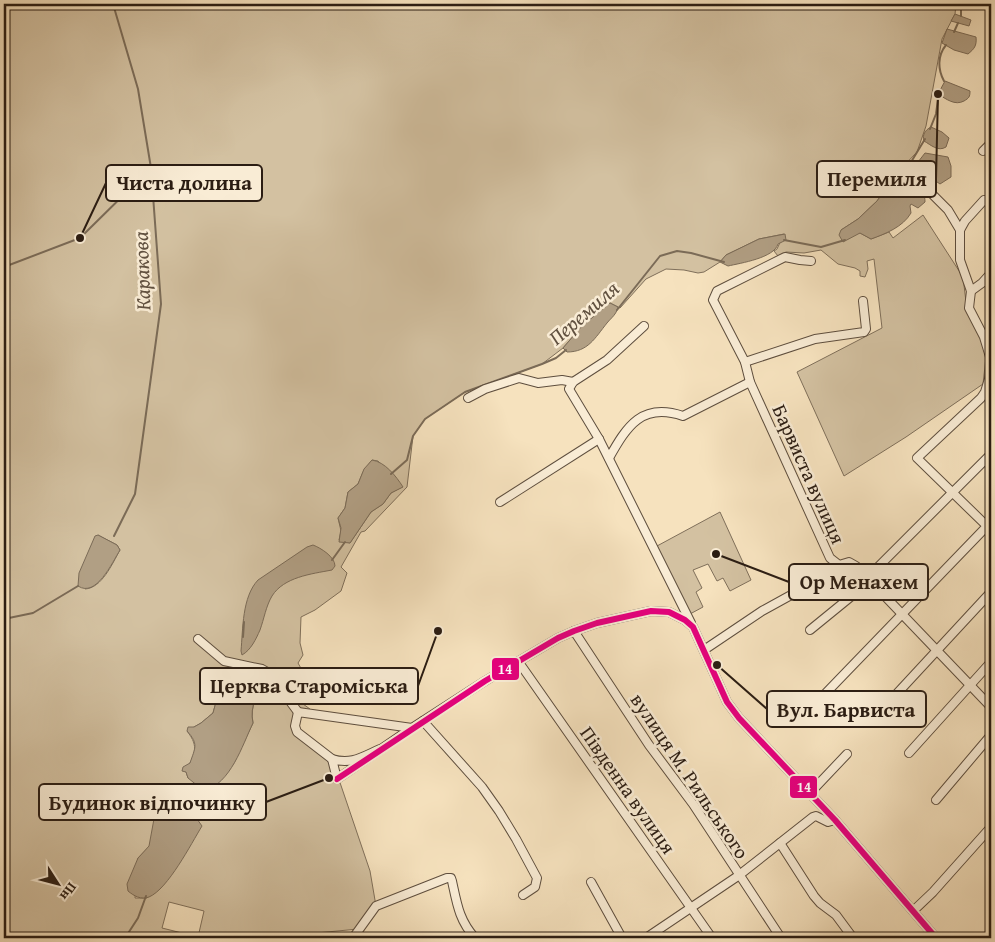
<svg xmlns="http://www.w3.org/2000/svg" width="995" height="942" font-family="'Gentium Book Plus',serif">
<rect width="100%" height="100%" fill="#f6e2be"/>
<filter id="stains"><feTurbulence type="fractalNoise" baseFrequency=".004" numOctaves="4"/><feColorMatrix values="0 0 0 0 .2 0 0 0 0 .09 0 0 0 0 .02 0 0 0 .5 -.17"/></filter>
<radialGradient id="worn" r=".72"><stop offset=".6" stop-color="#630" stop-opacity="0"/><stop offset="1" stop-color="#630" stop-opacity=".3"/></radialGradient>
<!-- green -->
<g fill="#d3c1a1" stroke="#7f6f5a" fill-rule="evenodd">
<path d="M4,4H84L114,9L170,4H956L955,14L942,39L926,126L917,152L896,174L877,201L858,219L841,230L860,233L871,239L889,232L893,238L923,215L963,277L967,310L980,337L986,357L983,384L906,437L844,476L797,372L882,328L874,259L867,261L868,269L865,277L860,276V271L855,268L838,264L821,250L804,253L786,252L778,256L774,251L777,249L784,234L759,239L726,255L720,262L704,272L698,273L684,270L666,269L646,279L620,308L610,303L582,326L563,348L542,364L465,392L425,419L413,436L407,487L365,531L361,532L341,567L347,573L341,591L315,610L301,617L300,643L303,655L298,663L307,679C299,684 295,689 296,699L310,709L309,713L298,712L295,726L332,759L370,871L376,906L358,929L265,938H4ZM372,460L378,461L402,487L391,493L383,504L371,512L350,543L339,540L341,531L338,518L345,508L348,492L358,484L363,472ZM98,535L117,545L120,550C112,564 102,588 85,589C87,576 88,543 98,535ZM225,670L260,673L262,676L264,670C261,688 249,704 253,723L234,763L225,775L188,778L186,772C194,753 200,748 187,731L201,723L213,713L216,702L222,696ZM198,798L206,803L204,811L197,819L147,898H135L138,858ZM169,902L204,911L198,937L162,928Z"/>
<polygon points="720,512 751,580 730,591 723,578 717,581 708,564 693,570 702,588 696,592 703,607 690,614 657,546"/>
</g>
<!-- water -->
<g fill="#b19f84" stroke="#7b6b57">
<polygon points="84,4 264,4 256,6 165,7 138,9 114,9"/>
<polygon points="955,14 971,20 969,26 951,21"/>
<path d="M947,29L976,37C977,46 974,49 968,54L954,50L942,43Z"/>
<path d="M945,81L970,91C970,97 969,98 964,101C955,106 946,99 938,94Z"/>
<path d="M931,127L942,132L949,138L946,147C938,152 931,145 924,141C922,135 925,130 931,127Z"/>
<polygon points="925,153 948,157 951,166 951,177 940,184 927,175 918,162"/>
<path d="M901,168C913,176 925,187 925,202L918,208L911,204L910,206L911,213C903,227 885,234 871,239L860,233L843,242L839,235L841,230L858,219L877,201Z"/>
<path d="M785,234L786,240L778,244C774,258 741,263 728,266L720,262L726,255L759,239Z"/>
<path d="M610,303L618,307C616,315 612,317 607,323C595,338 588,352 567,352L563,348L582,326Z"/>
<path d="M372,460C385,462 396,476 403,487L391,493L383,504L371,512L350,543L339,542L341,528L338,518L345,508L348,492L358,484L364,469Z"/>
<path d="M98,535L117,545L120,550C112,563 96,598 78,586L79,573L95,536Z"/>
<path d="M313,545C321,548 335,557 335,566L332,570C311,574 284,577 272,596C266,606 264,619 260,630C256,639 251,650 242,655L241,651C243,629 242,597 258,580L307,547Z"/>
<path d="M231,667L257,672L262,676C259,692 249,706 253,723C242,746 231,783 204,791L188,778L186,772L182,771L183,767L190,763C195,748 199,744 187,731L188,727H194L201,723L213,713L216,702L222,696L224,672Z"/>
<path d="M174,785L182,787L206,803L204,811L197,819L202,826C191,844 168,889 149,897C141,900 134,896 128,891L127,884L138,858L149,846L156,808L169,788Z"/>
</g>
<g fill="none" stroke-linecap="round" stroke-linejoin="round">
<!-- stream -->
<g stroke="#7b6b57" stroke-width="2">
<polyline points="113,4 138,89 151,168 161,304 135,494 114,536"/>
<polyline points="961,16 961,4"/>
<polyline points="954,32 958,23"/>
<path d="M944,81C938,70 937,56 946,45"/>
<polyline points="930,129 936,114 939,92"/>
<polyline points="905,172 925,139"/>
<polyline points="784,240 821,247 845,240"/>
<polyline points="4,267 80,238 151,168"/>
<polyline points="617,310 660,256 677,251 691,253 724,262"/>
<polyline points="391,474 407,460 413,436 425,419 465,392 542,364 556,358 566,350"/>
<polyline points="332,560 345,542"/>
<polyline points="4,619 33,613 78,586"/>
<polyline points="243,637 244,622"/>
<polyline points="197,799 205,789"/>
<polyline points="125,938 138,918 146,896"/>
</g>
<!-- minor casing -->
<g stroke="#5e4e3e" stroke-width="10">
<g id="minor">
<polyline points="983,151 991,143"/>
<polyline points="929,191 948,210 960,230"/>
<polyline points="984,200 965,221 960,230 960,260 971,291 969,308 984,337 991,360 989,379 985,392 981,398 917,458 991,530"/>
<polyline points="811,261 800,260 785,257 717,291 713,300 745,362 750,382 830,558 839,565 849,562 856,566 991,707"/>
<polyline points="971,291 982,283 991,273"/>
<polyline points="644,326 607,360 573,382 569,389 599,439 691,623"/>
<polyline points="745,362 815,339 864,332 866,329 863,301"/>
<polyline points="468,398 485,389 519,378 538,383 562,380 573,382"/>
<path d="M609,458C627,426 642,402 683,416L750,382"/>
<polyline points="500,502 599,439"/>
<polyline points="810,630 864,586 872,573 991,454"/>
<polyline points="574,631 649,745 693,804 781,938"/>
<polyline points="198,639 224,661 262,669 269,673 298,712"/>
<polyline points="704,650 762,611 831,573 839,565"/>
<polyline points="518,661 712,938"/>
<polyline points="824,695 991,522"/>
<polyline points="878,714 991,592"/>
<polyline points="423,721 482,787 499,811 516,839 537,878 535,887 523,895"/>
<path d="M380,749C362,757 351,765 332,759L337,779L412,728L485,681L558,638L574,631L597,623L651,611L669,612L685,620L693,627L727,702L739,718L835,820L936,938"/>
<polyline points="909,753 991,662"/>
<polyline points="332,759 297,732 295,726 298,712 412,728"/>
<polyline points="810,793 847,754"/>
<polyline points="936,800 991,735"/>
<polyline points="780,843 814,896 820,903 836,915 853,938"/>
<polyline points="591,882 622,938"/>
<polyline points="913,911 933,892 991,827"/>
<path d="M353,938L376,906L447,878H451L452,881C457,904 459,920 475,938"/>
<polyline points="646,938 738,876 813,817 816,816 828,822 835,820"/>
</g>
</g>
<!-- minor -->
<use href="#minor" stroke="#f9ecd5" stroke-width="8"/>
<!-- bus-1 casing -->
<g stroke="#f9ecd5" stroke-width="10">
<polyline id="bus-1" points="337,779 485,681 558,638 574,631 597,623 651,611 669,612 685,620 693,627 727,702 739,718 835,820 936,938"/>
</g>
<!-- bus-1 -->
<use href="#bus-1" stroke="#e5007d" stroke-width="6"/>
</g>
<g text-anchor="middle" stroke-width="5" stroke-linejoin="round" paint-order="stroke">
<!-- street labels -->
<g font-size="20" fill="#2b1d13" stroke="#f9ecd5">
<text transform="translate(809 474) rotate(66)" y="7">Барвиста вулиця</text>
<text transform="translate(690 776) rotate(56)" y="7">вулиця М. Рильського</text>
<text transform="translate(628 790) rotate(55)" y="7">Південна вулиця</text>
</g>
<!-- water labels -->
<g font-size="21" font-style="italic" fill="#615140" stroke="#f9ecd5">
<text transform="translate(142 271) rotate(-92)" y="7">Каракова</text>
<text transform="translate(584 313) rotate(-41)" y="7">Перемиля</text>
</g>
</g>
<!-- callouts -->
<path fill="none" stroke="#2b1d13" stroke-width="2" d="M938 94L936 179M80 238L106 183M716 554L789 582M438 631L418 686M717 665L767 709M329 778L266 802"/>
<g fill="#2b1d13" stroke="#f9ecd5" stroke-width="2">
<circle cx="938" cy="94" r="5"/>
<circle cx="80" cy="238" r="5"/>
<circle cx="716" cy="554" r="5"/>
<circle cx="438" cy="631" r="5"/>
<circle cx="717" cy="665" r="5"/>
<circle cx="329" cy="778" r="5"/>
</g>
<g fill="#f9ecd5" stroke="#2b1d13" stroke-width="2">
<rect x="817" y="161" width="119" height="36" rx="5"/>
<rect x="106" y="165" width="156" height="36" rx="5"/>
<rect x="789" y="564" width="139" height="36" rx="5"/>
<rect x="200" y="668" width="218" height="36" rx="5"/>
<rect x="767" y="691" width="159" height="36" rx="5"/>
<rect x="39" y="784" width="227" height="36" rx="5"/>
</g>
<g font-size="21" text-anchor="middle" font-weight="bold" fill="#2b1d13">
<text x="877" y="186">Перемиля</text>
<text x="184" y="190">Чиста долина</text>
<text x="859" y="589">Ор Менахем</text>
<text x="309" y="693">Церква Староміська</text>
<text x="846" y="717">Вул. Барвиста</text>
<text x="152" y="810">Будинок відпочинку</text>
</g>
<g stroke="#f9ecd5" stroke-width="2">
<rect x="491" y="657" width="29" height="24" rx="5" fill="#e5007d"/>
<rect x="789" y="775" width="29" height="24" rx="5" fill="#e5007d"/>
</g>
<g font-size="14" text-anchor="middle" font-weight="bold" fill="#fff">
<text x="505" y="674">14</text>
<text x="804" y="792">14</text>
</g>
<!-- margin -->
<rect width="995" height="942" fill="none" stroke="#f6e2be" stroke-width="20"/>
<rect x="5" y="5" width="985" height="932" fill="none" stroke="#2b1d13" stroke-width="2.5"/>
<rect x="10" y="10" width="975" height="922" fill="none" stroke="#2b1d13"/>
<!-- north arrow -->
<g transform="translate(58 884) rotate(126)" stroke="#f9ecd5" stroke-width="4" paint-order="stroke">
<path d="M0-4L9 19L0 12L-9 19Z" fill="#2b1d13"/>
<text y="-8" font-size="14" font-weight="bold" text-anchor="middle" fill="#2b1d13">Пн</text>
</g>
<rect width="100%" height="100%" filter="url(#stains)"/>
<rect width="100%" height="100%" fill="url(#worn)"/>
</svg>
